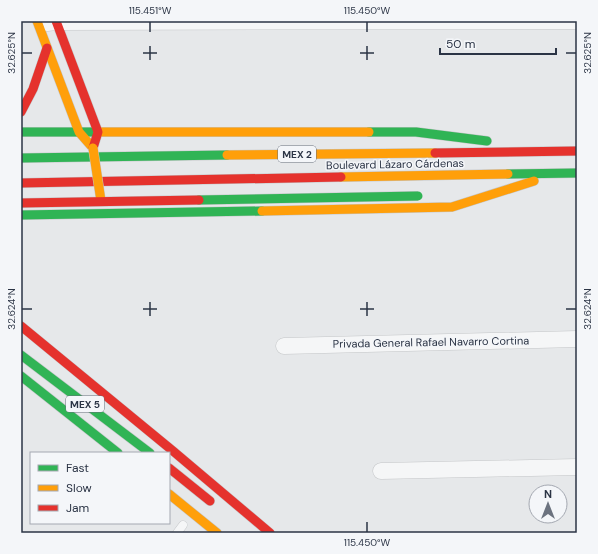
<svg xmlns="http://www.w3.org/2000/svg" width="598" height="554" font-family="'DM Sans',sans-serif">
<rect width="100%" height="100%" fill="#e6e8ea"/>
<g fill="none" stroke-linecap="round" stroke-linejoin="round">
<!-- lane casing -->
<g stroke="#c4c6c8" stroke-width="9">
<polyline id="lane" points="177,533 183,525"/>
</g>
<!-- street casing -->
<g stroke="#c4c6c8" stroke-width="17">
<g id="street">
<polyline points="47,23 56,22 577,21"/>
<polyline points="284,346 577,339"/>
<polyline points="381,471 577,467"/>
</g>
</g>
<!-- fast casing -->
<g stroke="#c4c6c8" stroke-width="10">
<g id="fast">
<polyline points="21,132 93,132"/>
<polyline points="369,132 416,132 487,141"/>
<polyline points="21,158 227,155"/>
<polyline points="508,174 577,173"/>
<polyline points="21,215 262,211"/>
<polyline points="21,355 150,453"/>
<polyline points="21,376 118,453"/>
</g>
</g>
<!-- slow casing -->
<g stroke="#c4c6c8" stroke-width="10">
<g id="slow">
<polyline points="37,21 79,132 93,148"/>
<polyline points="98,132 369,132"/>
<polyline points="227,155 435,153"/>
<polyline points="341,177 508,174"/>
<polyline points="262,211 452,207 534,181"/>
<polyline points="169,494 217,533"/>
</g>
</g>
<!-- jam casing -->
<g stroke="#c4c6c8" stroke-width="10">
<g id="jam">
<polyline points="56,21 98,132 93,148"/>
<polyline points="21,112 33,89 47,48"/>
<polyline points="435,153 577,151"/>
<polyline points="21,183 341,177"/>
<polyline points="21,326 173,451 270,533"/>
<polyline points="169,468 210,501"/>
</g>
</g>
<!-- lane -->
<use href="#lane" stroke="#f5f6f7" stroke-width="8"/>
<!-- street -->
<use href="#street" stroke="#f5f6f7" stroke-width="16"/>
<!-- fast -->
<use href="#fast" stroke="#30b455" stroke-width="9"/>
<!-- slow -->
<use href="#slow" stroke="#ff9f0a" stroke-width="9"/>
<!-- jam -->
<use href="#jam" stroke="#e5322d" stroke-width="9"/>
<!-- fast-bridge casing -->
<g stroke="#c4c6c8" stroke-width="10" stroke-linecap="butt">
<polyline id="fast-bridge" points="199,200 418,196"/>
</g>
<!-- slow-bridge casing -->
<g stroke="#c4c6c8" stroke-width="10" stroke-linecap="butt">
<polyline id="slow-bridge" points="93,148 101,201"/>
</g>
<!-- jam-bridge casing -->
<g stroke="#c4c6c8" stroke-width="10" stroke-linecap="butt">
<polyline id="jam-bridge" points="21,203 199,200"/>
</g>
<!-- fast-bridge -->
<use href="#fast-bridge" stroke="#30b455" stroke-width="9"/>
<!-- slow-bridge -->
<use href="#slow-bridge" stroke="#ff9f0a" stroke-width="9"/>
<!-- jam-bridge -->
<use href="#jam-bridge" stroke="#e5322d" stroke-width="9"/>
</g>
<!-- ticks -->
<path fill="none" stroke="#2b3445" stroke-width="1.5" d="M150,22V32M367,22V32M150,46V60M367,46V60M22,53H32M143,53H157M360,53H374M566,53H576M150,302V316M367,302V316M22,309H32M143,309H157M360,309H374M566,309H576M367,522V532"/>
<g text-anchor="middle" stroke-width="3" stroke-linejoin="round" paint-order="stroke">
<!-- shield labels -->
<g fill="#f4f6f9" stroke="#676e7b" stroke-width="1">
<rect x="278" y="146" width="38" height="16" rx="3"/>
<rect x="66" y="396" width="38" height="16" rx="3"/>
</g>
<g font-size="10" font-weight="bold" fill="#2b3445">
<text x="297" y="158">MEX 2</text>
<text x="85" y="408">MEX 5</text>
</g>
<!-- street labels -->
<g font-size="11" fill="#2b3445" stroke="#f4f6f9">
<text transform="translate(395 164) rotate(-1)" y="4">Boulevard Lázaro Cárdenas</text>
<text transform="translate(431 342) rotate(-1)" y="4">Privada General Rafael Navarro Cortina</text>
</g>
</g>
<!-- border -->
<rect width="598" height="554" fill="none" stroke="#f4f6f9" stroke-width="44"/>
<!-- legend -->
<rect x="30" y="452" width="140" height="72" fill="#f4f6f9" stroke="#a4a8b1"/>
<rect x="38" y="465" width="20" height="6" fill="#30b455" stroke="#a4a8b1"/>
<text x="66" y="472" font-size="12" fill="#2b3445">Fast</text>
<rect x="38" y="485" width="20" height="6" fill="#ff9f0a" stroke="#a4a8b1"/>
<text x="66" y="492" font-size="12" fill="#2b3445">Slow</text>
<rect x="38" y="505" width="20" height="6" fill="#e5322d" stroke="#a4a8b1"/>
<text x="66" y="512" font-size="12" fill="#2b3445">Jam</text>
<!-- north arrow -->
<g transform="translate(548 504)"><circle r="19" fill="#f4f6f9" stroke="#a4a8b1"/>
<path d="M0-3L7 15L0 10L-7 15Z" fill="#6c737f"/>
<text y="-6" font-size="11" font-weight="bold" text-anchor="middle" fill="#2b3445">N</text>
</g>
<!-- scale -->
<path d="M440 48v6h116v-6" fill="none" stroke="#2b3445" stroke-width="2"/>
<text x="446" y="48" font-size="12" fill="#2b3445" stroke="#f4f6f9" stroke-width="3" paint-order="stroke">50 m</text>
<rect x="22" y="22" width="554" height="510" fill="none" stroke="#2b3445" stroke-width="1.5"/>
<g font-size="10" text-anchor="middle" fill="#2b3445">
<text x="150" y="14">115.451°W</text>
<text x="367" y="14">115.450°W</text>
<text transform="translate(11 53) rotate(-90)" y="4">32.625°N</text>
<text transform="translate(587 53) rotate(-90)" y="4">32.625°N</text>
<text transform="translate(11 309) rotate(-90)" y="4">32.624°N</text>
<text transform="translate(587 309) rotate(-90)" y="4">32.624°N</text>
<text x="367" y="546">115.450°W</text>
</g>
</svg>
